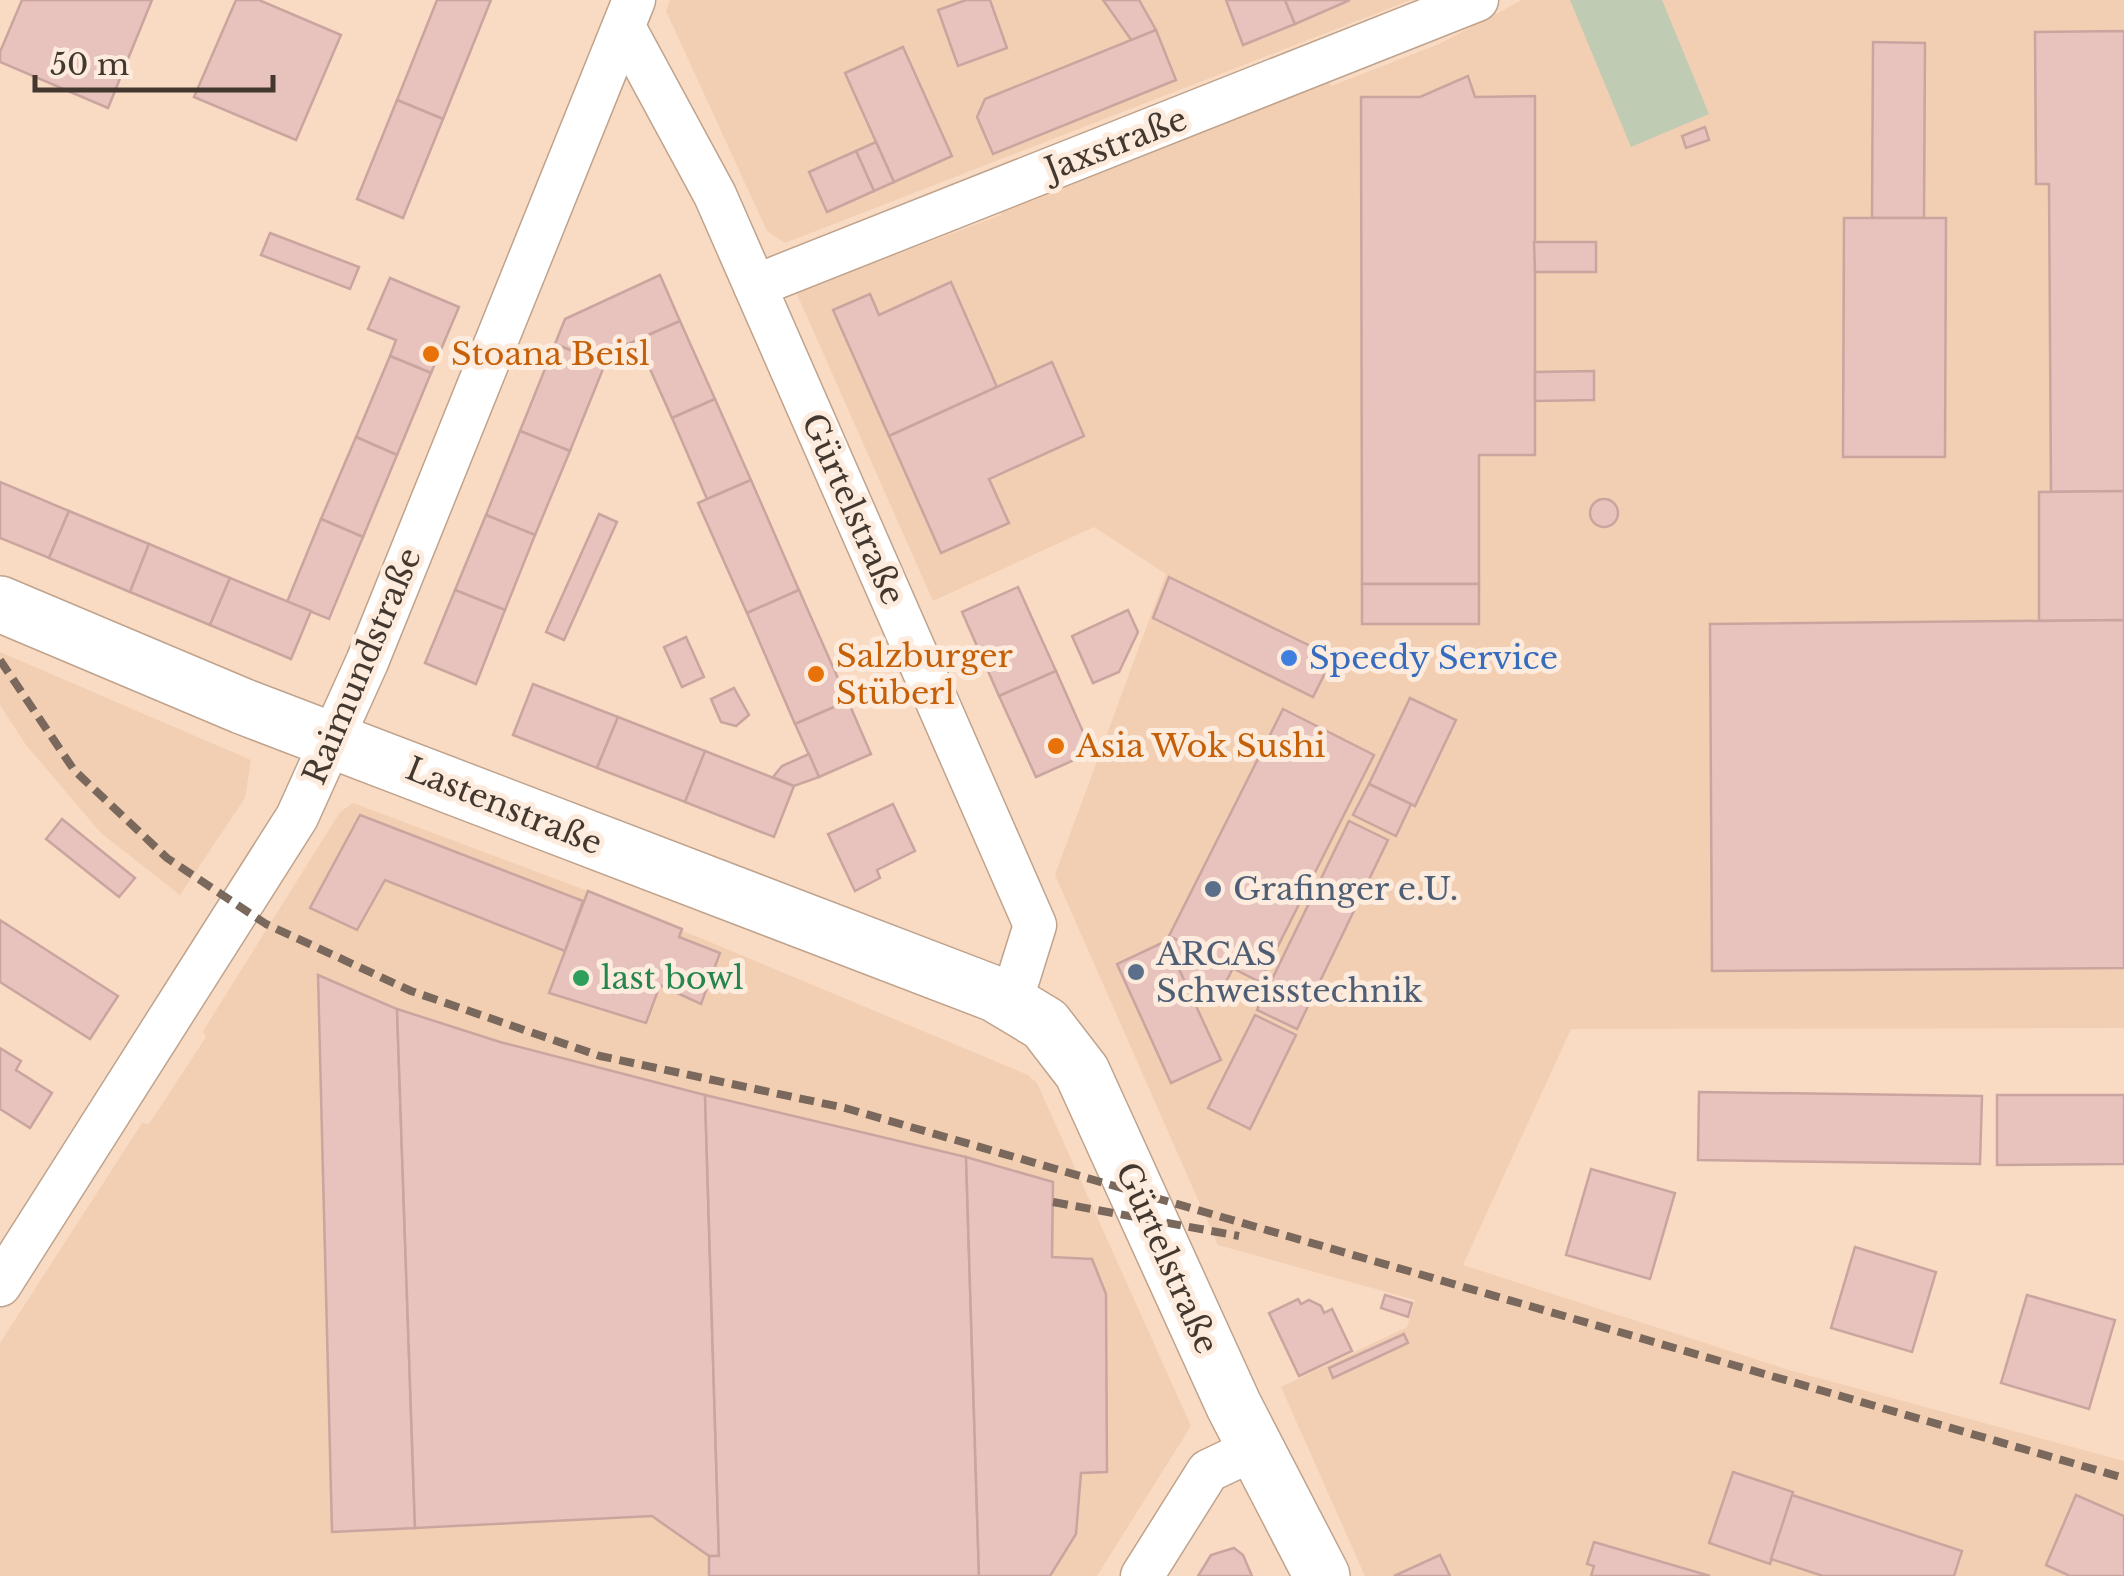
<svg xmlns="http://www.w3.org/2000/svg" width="2124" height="1576" font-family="'Libre Baskerville',serif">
<rect width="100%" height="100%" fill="#f9dbc4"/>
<!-- built -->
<g fill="#f2cfb3">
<polygon points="670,0 1411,0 785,243 767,231 666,11"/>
<polygon points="1522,0 2124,0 2124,1028 1571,1029 1463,1265 1789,1370 2124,1461 2124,1576 1365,1576 1281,1387 1407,1327 1415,1300 1218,1245 1055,875 1166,574 1094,527 933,601 796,292 1001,215 999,208 1327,76 1331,86 1439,44"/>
<polygon points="0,652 251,760 245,798 180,895 101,833 26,745 0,705"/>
<polygon points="353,803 588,891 1028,1075 1037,1083 1191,1426 1097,1576 0,1576 0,1343 142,1123 149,1124 206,1037 203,1031 340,812"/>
</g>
<!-- green -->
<polygon fill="#c0cbb4" points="1570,0 1662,0 1709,114 1631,147"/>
<!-- building -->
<g fill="#e8c2bc" stroke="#caa59f" stroke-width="2.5">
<polygon points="22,0 152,0 108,108 0,62 0,52"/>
<polygon points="236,0 259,0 341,35 296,140 194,97"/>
<polygon points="437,0 491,0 443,119 397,100"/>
<polygon points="966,0 990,0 1007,48 958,66 938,10"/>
<polygon points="1103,0 1139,0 1156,30 1132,41"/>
<polygon points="1226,0 1285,0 1295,24 1243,45"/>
<polygon points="1285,0 1350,0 1295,24"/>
<polygon points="1156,30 1176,80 993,154 977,117 985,99"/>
<polygon points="2124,31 2124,491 2051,492 2049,184 2036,184 2035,32"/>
<polygon points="1873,42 1925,43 1924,218 1872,218"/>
<polygon points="903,47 952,156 894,182 845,73"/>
<polygon points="1468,76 1475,97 1535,96 1535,455 1479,455 1479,584 1362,584 1361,97 1420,97"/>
<polygon points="397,100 443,119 403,218 357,199"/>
<polygon points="1705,127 1709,140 1686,148 1682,136"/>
<polygon points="876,142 894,182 874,191 856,151"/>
<polygon points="856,151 874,191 827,212 809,172"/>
<polygon points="1844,218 1946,218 1945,457 1843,457"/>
<polygon points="270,233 359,267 350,289 261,255"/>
<polygon points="1534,242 1596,242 1596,272 1535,272"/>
<polygon points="660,275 680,321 612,351 605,364 555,344 565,319"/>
<polygon points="390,278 459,307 431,373 390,356 396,340 368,329"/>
<polygon points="951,282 997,387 889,436 833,310 870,294 879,315"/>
<polygon points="680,321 715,399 672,418 637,340"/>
<polygon points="555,344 605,364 570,451 520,431"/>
<polygon points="390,356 431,373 397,455 356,437"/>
<polygon points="1052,362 1084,436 989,479 1009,523 941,553 889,436"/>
<polygon points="1594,371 1594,400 1535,401 1535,372"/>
<polygon points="715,399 751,480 707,499 672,418"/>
<polygon points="520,431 570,451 535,535 486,515"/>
<polygon points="356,437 397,455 363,537 321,519"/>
<polygon points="751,480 799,590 747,613 698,503"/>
<polygon points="0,482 69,511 49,558 0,538"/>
<polygon points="2124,491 2124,620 2039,621 2039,492"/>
<circle cx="1604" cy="513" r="14"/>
<polygon points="69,511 149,544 130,592 49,558"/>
<polygon points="599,514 617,522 564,640 546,632"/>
<polygon points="486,515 535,535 505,610 455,590"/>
<polygon points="321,519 363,537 329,619 287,602"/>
<polygon points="149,544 230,578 210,625 130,592"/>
<polygon points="1169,577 1333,657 1313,697 1153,618"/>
<polygon points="230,578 311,611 291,659 210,625"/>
<rect x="1362" y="584" width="117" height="40"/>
<polygon points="1018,587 1056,671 999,696 962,612"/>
<polygon points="455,590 505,610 476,684 425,663"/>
<polygon points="799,590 848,701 795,724 747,613"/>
<polygon points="1128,610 1138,632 1119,672 1093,683 1072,636"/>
<polygon points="2124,620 2124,968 1712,971 1710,624"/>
<polygon points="686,637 704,677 682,687 664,647"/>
<polygon points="1056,671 1092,752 1036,777 999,696"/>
<polygon points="533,684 618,717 597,768 513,735"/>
<polygon points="734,688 749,715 736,726 721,722 711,699"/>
<polygon points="1410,698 1456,720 1415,806 1369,784"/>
<polygon points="848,701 871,754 819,777 795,724"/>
<polygon points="1283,709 1374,755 1260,982 1169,936"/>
<polygon points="618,717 705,751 685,802 597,768"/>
<polygon points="705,751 794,786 774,837 685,802"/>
<polygon points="809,754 819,777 794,786 773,777 782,766"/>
<polygon points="1369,784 1411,804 1396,836 1353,815"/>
<polygon points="893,804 915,851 877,870 880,878 855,891 828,834"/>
<polygon points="360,815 583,901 565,951 385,880 357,930 310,908"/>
<polygon points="62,819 135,878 119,897 46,839"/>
<polygon points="1349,821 1388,840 1297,1029 1257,1010"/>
<polygon points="588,891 682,929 679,937 720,953 701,1004 660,985 646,1023 549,993"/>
<polygon points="0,920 118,996 90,1039 0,982"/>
<polygon points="1169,936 1233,968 1214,1005 1189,992 1166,941"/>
<polygon points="1166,941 1221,1060 1171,1083 1117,964"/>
<polygon points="318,975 397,1009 415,1528 332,1532"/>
<polygon points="397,1009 500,1042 705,1095 719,1556 709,1556 652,1516 415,1528"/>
<polygon points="1255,1015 1296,1035 1250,1129 1208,1108"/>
<polygon points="0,1048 21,1061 16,1070 52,1093 30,1128 0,1109"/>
<polygon points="1699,1092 1982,1096 1980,1164 1698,1160"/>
<polygon points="705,1095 966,1157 979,1576 709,1576 709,1556 719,1556"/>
<polygon points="1997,1095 2124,1095 2124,1164 1997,1165"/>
<polygon points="966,1157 1053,1182 1052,1257 1092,1259 1106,1294 1107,1472 1081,1473 1076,1534 1050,1576 979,1576"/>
<polygon points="1591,1169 1675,1193 1650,1279 1566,1255"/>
<polygon points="1855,1247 1936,1272 1912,1352 1831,1328"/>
<polygon points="1385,1295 1412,1303 1408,1317 1381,1308"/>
<polygon points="2027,1295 2115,1320 2089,1409 2001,1383"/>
<polygon points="1298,1299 1301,1304 1309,1300 1321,1306 1324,1313 1332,1309 1352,1351 1299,1376 1269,1313"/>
<polygon points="1404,1334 1408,1343 1333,1378 1329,1368"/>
<polygon points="1733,1472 1793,1492 1770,1564 1709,1543"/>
<polygon points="1792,1495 1962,1551 1954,1576 1823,1576 1771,1559"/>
<polygon points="2076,1495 2124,1516 2124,1576 2070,1576 2046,1565"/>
<polygon points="1594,1542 1710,1576 1591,1576 1594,1566 1587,1564"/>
<polygon points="1234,1548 1243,1555 1252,1576 1198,1576 1211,1555"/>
<polygon points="1440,1555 1450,1576 1394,1576"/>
</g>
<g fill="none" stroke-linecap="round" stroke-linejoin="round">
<!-- minor casing -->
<g stroke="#bfa38d" stroke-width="45">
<g id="minor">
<polyline points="624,27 715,195 1035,925 1011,1002"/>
<polyline points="755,286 1477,0"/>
<polyline points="0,1285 297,817 367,662 634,0"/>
<polyline points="1142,1576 1208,1471 1256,1448"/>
</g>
</g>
<!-- major casing -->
<g stroke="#bfa38d" stroke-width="58">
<polyline id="major" points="0,604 242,706 995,994 1045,1024 1082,1072 1234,1406 1322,1576"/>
</g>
<!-- minor -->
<use href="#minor" stroke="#fff" stroke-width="42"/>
<!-- major -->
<use href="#major" stroke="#fff" stroke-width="55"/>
<!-- rail -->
<g stroke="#79685b" stroke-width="8" stroke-dasharray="15 8" stroke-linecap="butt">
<polyline points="0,660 74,770 167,858 266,924 411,991 600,1056 845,1108 2124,1478"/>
<polyline points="1053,1202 1239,1236"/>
</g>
</g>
<!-- markers -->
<g fill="#e8710a" stroke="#fdebdd" stroke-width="4">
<circle cx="431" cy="354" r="10"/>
<circle cx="816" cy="674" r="10"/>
<circle cx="1056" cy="746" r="10"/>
</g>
<circle fill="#3f7fe0" stroke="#fdebdd" stroke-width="4" cx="1289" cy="658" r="10"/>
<g fill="#5c6f8a" stroke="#fdebdd" stroke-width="4">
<circle cx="1213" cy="889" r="10"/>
<circle cx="1136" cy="972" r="10"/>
</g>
<circle fill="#2e9e5b" stroke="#fdebdd" stroke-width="4" cx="581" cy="978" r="10"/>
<g text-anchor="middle" stroke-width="10" stroke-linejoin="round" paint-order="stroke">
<!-- street labels -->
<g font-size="32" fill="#43382f" stroke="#fdebdd">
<text transform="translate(1116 144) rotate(-21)" y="11">Jaxstraße</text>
<text transform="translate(853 509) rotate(66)" y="11">Gürtelstraße</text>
<text transform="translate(362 666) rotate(-67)" y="11">Raimundstraße</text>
<text transform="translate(504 806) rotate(22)" y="11">Lastenstraße</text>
<text transform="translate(1167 1258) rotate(66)" y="11">Gürtelstraße</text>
</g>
<!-- food labels -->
<g font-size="32" fill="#c56008" stroke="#fdebdd" text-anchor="start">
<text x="451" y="365">Stoana Beisl</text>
<text x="836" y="667">Salzburger<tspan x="836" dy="37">Stüberl</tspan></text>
<text x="1076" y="757">Asia Wok Sushi</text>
</g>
<!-- shop labels -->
<g font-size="32" fill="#366cbe" stroke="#fdebdd" text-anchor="start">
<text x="1309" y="669">Speedy Service</text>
</g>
<!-- service labels -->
<g font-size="32" fill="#4e5e75" stroke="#fdebdd" text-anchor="start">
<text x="1233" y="900">Grafinger e.U.</text>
<text x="1156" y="965">ARCAS<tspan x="1156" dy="37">Schweisstechnik</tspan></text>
</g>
<!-- leisure labels -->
<g font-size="32" fill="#27864d" stroke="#fdebdd" text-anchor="start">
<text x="601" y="989">last bowl</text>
</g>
</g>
<!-- scale -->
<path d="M35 75v15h238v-15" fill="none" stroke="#43382f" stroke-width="5"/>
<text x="50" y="75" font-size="30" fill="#43382f" stroke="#fdebdd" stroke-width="8" paint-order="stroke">50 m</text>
</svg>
